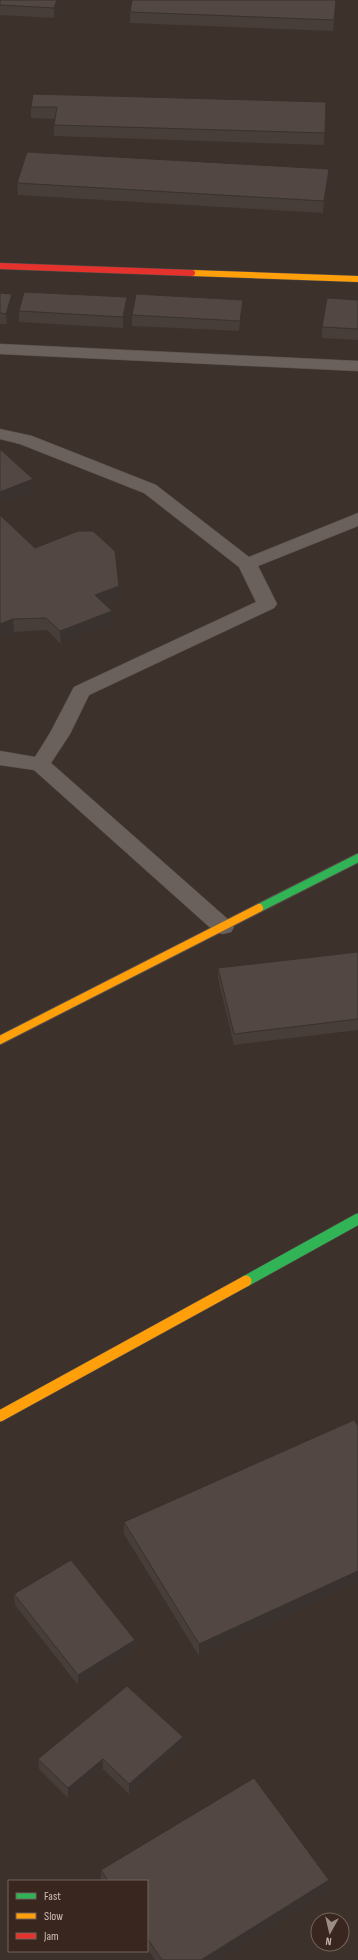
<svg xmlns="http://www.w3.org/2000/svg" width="358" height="1960" font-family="'Sofia Sans Condensed',sans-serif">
<rect width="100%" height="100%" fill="#3d312b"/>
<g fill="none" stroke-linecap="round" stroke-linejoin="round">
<!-- lane casing -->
<g stroke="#594f4a" stroke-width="1">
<g id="lane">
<polygon points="0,344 358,361 358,371 0,354"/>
<polygon points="0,429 32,436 156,485 249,557 358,513 358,526 258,566 277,604 274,608 89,695 70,734 51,763 231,922 234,927 231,932 223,934 215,932 34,770 0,765 0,751 35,757 50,733 74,687 256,602 239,567 144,493 20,444 0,439"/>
</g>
</g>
<!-- fast-far1 casing -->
<g stroke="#594e4a" stroke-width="10">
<polyline id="fast-far1" points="259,908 358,858"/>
</g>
<!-- fast casing -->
<g stroke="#594e4a" stroke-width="12">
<polyline id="fast" points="246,1281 358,1219"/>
</g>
<!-- slow-far2 casing -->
<g stroke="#594e4a" stroke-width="7">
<polyline id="slow-far2" points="192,273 358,279"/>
</g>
<!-- slow-far1 casing -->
<g stroke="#594e4a" stroke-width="10">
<polyline id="slow-far1" points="0,1040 259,908"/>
</g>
<!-- slow casing -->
<g stroke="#594e4a" stroke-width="12">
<polyline id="slow" points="0,1416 246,1281"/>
</g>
<!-- jam casing -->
<g stroke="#594e4a" stroke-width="7">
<polyline id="jam" points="0,266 192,273"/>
</g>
<!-- lane -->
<use href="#lane" fill="#6a615d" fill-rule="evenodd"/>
<!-- fast-far1 -->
<use href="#fast-far1" stroke="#30b455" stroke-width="8"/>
<!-- fast -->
<use href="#fast" stroke="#30b455" stroke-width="11"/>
<!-- slow-far2 -->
<use href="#slow-far2" stroke="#ff9f0a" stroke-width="6"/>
<!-- slow-far1 -->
<use href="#slow-far1" stroke="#ff9f0a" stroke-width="8"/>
<!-- slow -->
<use href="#slow" stroke="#ff9f0a" stroke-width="11"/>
<!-- jam -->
<use href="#jam" stroke="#e5322d" stroke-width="6"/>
</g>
<!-- wall -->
<g fill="#473d39">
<polygon points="0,0 57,9 54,18 0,15"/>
<polygon points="132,0 336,0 333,31 130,23 130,12"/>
<polygon points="326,102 324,145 54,136 54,125 55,119 31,118 31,107"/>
<polygon points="329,169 328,181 323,213 18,195 17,183"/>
<polygon points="0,293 13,305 7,324 0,324"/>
<polygon points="127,297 127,308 123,328 19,322 19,311"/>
<polygon points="243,300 242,311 239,331 132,326 132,315"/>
<polygon points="358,300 358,340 322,338 322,327"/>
<polygon points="35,548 119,598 105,604 112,611 112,624 61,644 47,630 14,632 0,637"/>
<polygon points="358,952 358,1030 234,1045 218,979 218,968"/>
<polygon points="354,1420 199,1656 124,1534 124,1522"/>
<polygon points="14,1594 135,1650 78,1685 15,1605"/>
<polygon points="183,1747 129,1794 103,1769 68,1798 39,1769 38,1759"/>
<polygon points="101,1870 328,1891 218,1960 155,1960 147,1948 147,1881 101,1881"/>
</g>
<!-- shaded-wall -->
<g fill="#39322e">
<polygon points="57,0 57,9 54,18 54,8"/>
<polygon points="329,169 328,181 323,213 324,201"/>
<polygon points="12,294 13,305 7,324 6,314"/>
<polygon points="127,297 127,308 123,328 123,317"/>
<polygon points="243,300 242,311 239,331 240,321"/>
<polygon points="33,479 34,492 0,505 0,492"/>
<polygon points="119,586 119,598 95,608 95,595"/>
<polygon points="112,611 112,624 61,644 60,631"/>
<polygon points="13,619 14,632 0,637 0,624"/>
<polygon points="358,1571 358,1583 199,1656 199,1644"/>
<polygon points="135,1640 135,1650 78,1685 78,1675"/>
<polygon points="183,1737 183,1747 129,1794 129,1784"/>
<polygon points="103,1759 103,1769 68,1798 68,1788"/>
<polygon points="329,1880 328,1891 218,1960 201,1960"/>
</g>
<!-- building -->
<g fill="#524742" stroke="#39322e">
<polygon points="0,0 57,0 54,8 0,5"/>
<polygon points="132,0 336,0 334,20 130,12"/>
<polygon points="33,94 326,102 325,133 54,125 57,107 31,107"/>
<polygon points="27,152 329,169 324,201 17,183"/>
<polygon points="24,292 127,297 123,317 19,311"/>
<polygon points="0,293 12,294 6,314 0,313"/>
<polygon points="136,294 243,300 240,321 132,315"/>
<polygon points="327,298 358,300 358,329 322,327"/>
<polygon points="0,449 33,479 0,492"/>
<polygon points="0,515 35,548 78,531 93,531 115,551 119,586 95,595 112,611 60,631 46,618 13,619 0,624"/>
<polygon points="358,952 358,1019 234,1034 218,968"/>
<polygon points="354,1420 358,1426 358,1571 199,1644 124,1522"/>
<polygon points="71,1560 135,1640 78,1675 14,1594"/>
<polygon points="127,1686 183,1737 129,1784 103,1759 68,1788 38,1759"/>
<polygon points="254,1778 329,1880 201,1960 162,1960 147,1938 147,1881 108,1881 101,1870"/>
</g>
<!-- legend -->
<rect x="8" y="1880" width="140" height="72" fill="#39261e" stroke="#74635b"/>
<rect x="16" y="1893" width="20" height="6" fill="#30b455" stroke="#74635b"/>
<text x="44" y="1900" font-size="12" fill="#cdbeb6">Fast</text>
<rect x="16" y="1913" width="20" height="6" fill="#ff9f0a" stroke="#74635b"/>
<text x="44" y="1920" font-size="12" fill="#cdbeb6">Slow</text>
<rect x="16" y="1933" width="20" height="6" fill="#e5322d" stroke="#74635b"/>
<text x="44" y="1940" font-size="12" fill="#cdbeb6">Jam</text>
<!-- north arrow -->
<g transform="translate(330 1932) rotate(188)"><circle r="19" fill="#39261e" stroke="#74635b"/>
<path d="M0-3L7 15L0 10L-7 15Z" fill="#9b8d85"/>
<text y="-6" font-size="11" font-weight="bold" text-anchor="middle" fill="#cdbeb6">N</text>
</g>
</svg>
